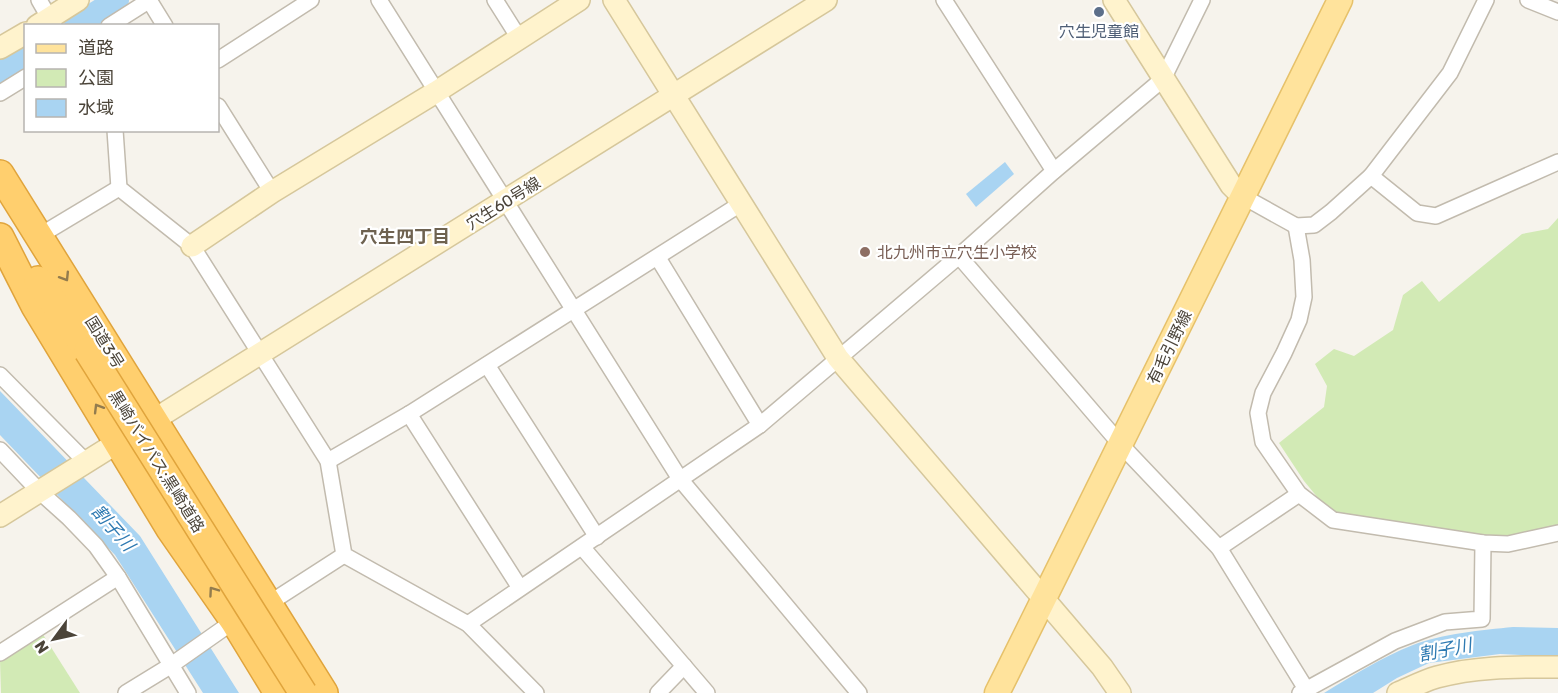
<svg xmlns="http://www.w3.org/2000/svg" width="1558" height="693" font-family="Rubik,'Noto Sans JP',sans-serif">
<rect width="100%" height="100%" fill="#f6f3ec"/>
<!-- green -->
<g fill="#d2eab5">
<polygon points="1558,218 1558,529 1507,539 1333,516 1304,481 1279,443 1324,407 1327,386 1315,364 1334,349 1354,356 1393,330 1403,295 1422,281 1439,302 1522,234 1548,229"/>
<polygon points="42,633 80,693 1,693 0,660"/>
</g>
<!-- water -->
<g fill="#a9d4f2">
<polygon points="1005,162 1014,174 976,207 966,194"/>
<polygon points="0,391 140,536 239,693 203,693 115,555 0,435"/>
<path d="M1513,627L1558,628V657L1500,654L1429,663L1397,678L1373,693H1324C1352,676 1382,657 1413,645C1441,634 1483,630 1513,627Z"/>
</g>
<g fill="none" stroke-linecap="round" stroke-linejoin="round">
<!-- river -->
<g stroke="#a9d4f2" stroke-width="24">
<polyline points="76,26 117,0"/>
<polyline points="0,74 26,58"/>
</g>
<!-- street casing -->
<g stroke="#c2bbae" stroke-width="18">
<g id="street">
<polyline points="39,0 54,26"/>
<polyline points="149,0 165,26"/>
<polyline points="379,0 680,479 859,693"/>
<polyline points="495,0 519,38"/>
<polyline points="944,0 1054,171"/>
<polyline points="1528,0 1558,12"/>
<polyline points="109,26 150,0"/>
<polyline points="218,60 311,0"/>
<polyline points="0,93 26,77"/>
<polyline points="218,106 272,192"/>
<polyline points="115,130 119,188 192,246 328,461 344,555 468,624 536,693"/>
<polyline points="1371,176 1417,213 1436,216 1558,162"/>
<polyline points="1242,196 1296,226 1314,225 1331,212 1371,176 1450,73 1486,0"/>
<polyline points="1296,226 1302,260 1304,297 1299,320 1284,353 1263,393 1258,413 1263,442 1299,494 1333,520 1483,543 1508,544 1558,533"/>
<polyline points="39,236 119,188"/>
<polyline points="959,256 1122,446 1219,548 1306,689"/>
<polyline points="658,258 760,425"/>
<polyline points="487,365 597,537"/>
<polyline points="0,375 86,462"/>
<polyline points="409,414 520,588"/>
<polyline points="0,450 39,491 69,518 96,546 118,577 188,693"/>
<polyline points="328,461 409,414 742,203"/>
<polyline points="582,547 707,693"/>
<polyline points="1219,548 1299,494"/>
<polyline points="268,604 344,555"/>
<polyline points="468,624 760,425 959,256 1054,171 1163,79 1202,0"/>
<polyline points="0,653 118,577"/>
<polyline points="126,693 170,666 234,621"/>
<polyline points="658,693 684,666"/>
<polyline points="1300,693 1395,641 1445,622 1482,619 1483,543"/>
</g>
</g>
<!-- secondary casing -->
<g stroke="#d6c79b" stroke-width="24">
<g id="secondary">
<polyline points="614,0 838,358 1102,667 1120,693"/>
<polyline points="1114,0 1231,185 1242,196"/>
<polyline points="37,26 78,0"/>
<polyline points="0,48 26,33"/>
<polyline points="192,246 272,192 436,92 579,0"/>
<polyline points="0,516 826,0"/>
<path d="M1398,693C1410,688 1423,681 1437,677C1477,666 1517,667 1558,667"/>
</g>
</g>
<!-- primary casing -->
<g stroke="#e6c16a" stroke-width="27">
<path id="primary" d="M997,693C1113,463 1225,231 1340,0"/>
</g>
<!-- highway casing -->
<g stroke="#e0a43c" stroke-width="30">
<g id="highway">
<polyline points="0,174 324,693"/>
<polyline points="0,237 35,306 170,529 234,621 278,693"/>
<polyline points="38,280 88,351"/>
</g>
</g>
<!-- street -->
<use href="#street" stroke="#fff" stroke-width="15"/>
<!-- secondary -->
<use href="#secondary" stroke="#fff3cd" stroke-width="21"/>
<!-- primary -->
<use href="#primary" stroke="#ffe39c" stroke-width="24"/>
<!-- highway -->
<use href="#highway" stroke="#ffcf6e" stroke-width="27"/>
<!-- highway-bridge casing -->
<g stroke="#e0a43c" stroke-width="30" stroke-linecap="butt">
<polyline id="highway-bridge" points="88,351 303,693"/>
</g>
<!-- highway-bridge -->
<use href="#highway-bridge" stroke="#ffcf6e" stroke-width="27"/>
</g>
<!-- one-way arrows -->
<defs><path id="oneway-chevron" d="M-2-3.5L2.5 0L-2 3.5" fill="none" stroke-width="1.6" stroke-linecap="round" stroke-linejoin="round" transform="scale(1.5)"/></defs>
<g stroke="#937c4e">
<use href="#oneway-chevron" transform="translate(65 277) rotate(58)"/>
<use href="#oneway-chevron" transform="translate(98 408) rotate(-121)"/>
<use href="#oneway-chevron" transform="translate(213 591) rotate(-125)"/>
</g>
<!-- markers -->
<circle fill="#5c6f8a" stroke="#fff" stroke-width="2" cx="1099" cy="12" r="6"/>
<circle fill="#8d6e63" stroke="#fff" stroke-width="2" cx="865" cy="252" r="6"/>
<g text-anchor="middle" stroke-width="4.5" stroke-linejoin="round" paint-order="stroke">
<!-- service labels -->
<g font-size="16" fill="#4e5e75" stroke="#fff">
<text x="1099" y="37">穴生児童館</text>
</g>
<!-- street labels -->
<g font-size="16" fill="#4b4439" stroke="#fff">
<text transform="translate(503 203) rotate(-32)" y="6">穴生60号線</text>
<text transform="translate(105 342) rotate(58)" y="6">国道3号</text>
<text transform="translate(1169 347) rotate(-64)" y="6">有毛引野線</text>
<text transform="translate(157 461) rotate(58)" y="6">黒崎バイパス;黒崎道路</text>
</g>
<!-- education labels -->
<g font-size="16" fill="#785e54" stroke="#fff" text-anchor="start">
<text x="877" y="258">北九州市立穴生小学校</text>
</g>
<!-- neighbourhood labels -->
<g font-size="18" font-weight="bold" fill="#6e6250" stroke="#fff">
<text x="405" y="243">穴生四丁目</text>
</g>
<!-- water labels -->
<g font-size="18" font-style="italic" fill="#2e7ab2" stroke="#fff">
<text transform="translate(113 528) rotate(49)" y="6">割子川</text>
<text transform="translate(1445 650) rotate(-11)" y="6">割子川</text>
</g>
</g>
<!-- legend -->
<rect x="24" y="24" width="195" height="108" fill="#ffffff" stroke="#b7b4b0" stroke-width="1.5"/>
<rect x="36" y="44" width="30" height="9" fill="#ffe39c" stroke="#b7b4b0" stroke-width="1.5"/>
<text x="78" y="54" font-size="18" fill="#4b4439">道路</text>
<rect x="36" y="69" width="30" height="18" fill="#d2eab5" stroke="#b7b4b0" stroke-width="1.5"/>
<text x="78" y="84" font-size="18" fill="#4b4439">公園</text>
<rect x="36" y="99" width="30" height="18" fill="#a9d4f2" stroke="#b7b4b0" stroke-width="1.5"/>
<text x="78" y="114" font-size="18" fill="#4b4439">水域</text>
<!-- north arrow -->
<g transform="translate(54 639) rotate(237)" stroke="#ffffff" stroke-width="4.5" paint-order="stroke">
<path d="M0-4.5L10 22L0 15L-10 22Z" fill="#4b4439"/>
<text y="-9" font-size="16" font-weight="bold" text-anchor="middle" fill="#4b4439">N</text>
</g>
</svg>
